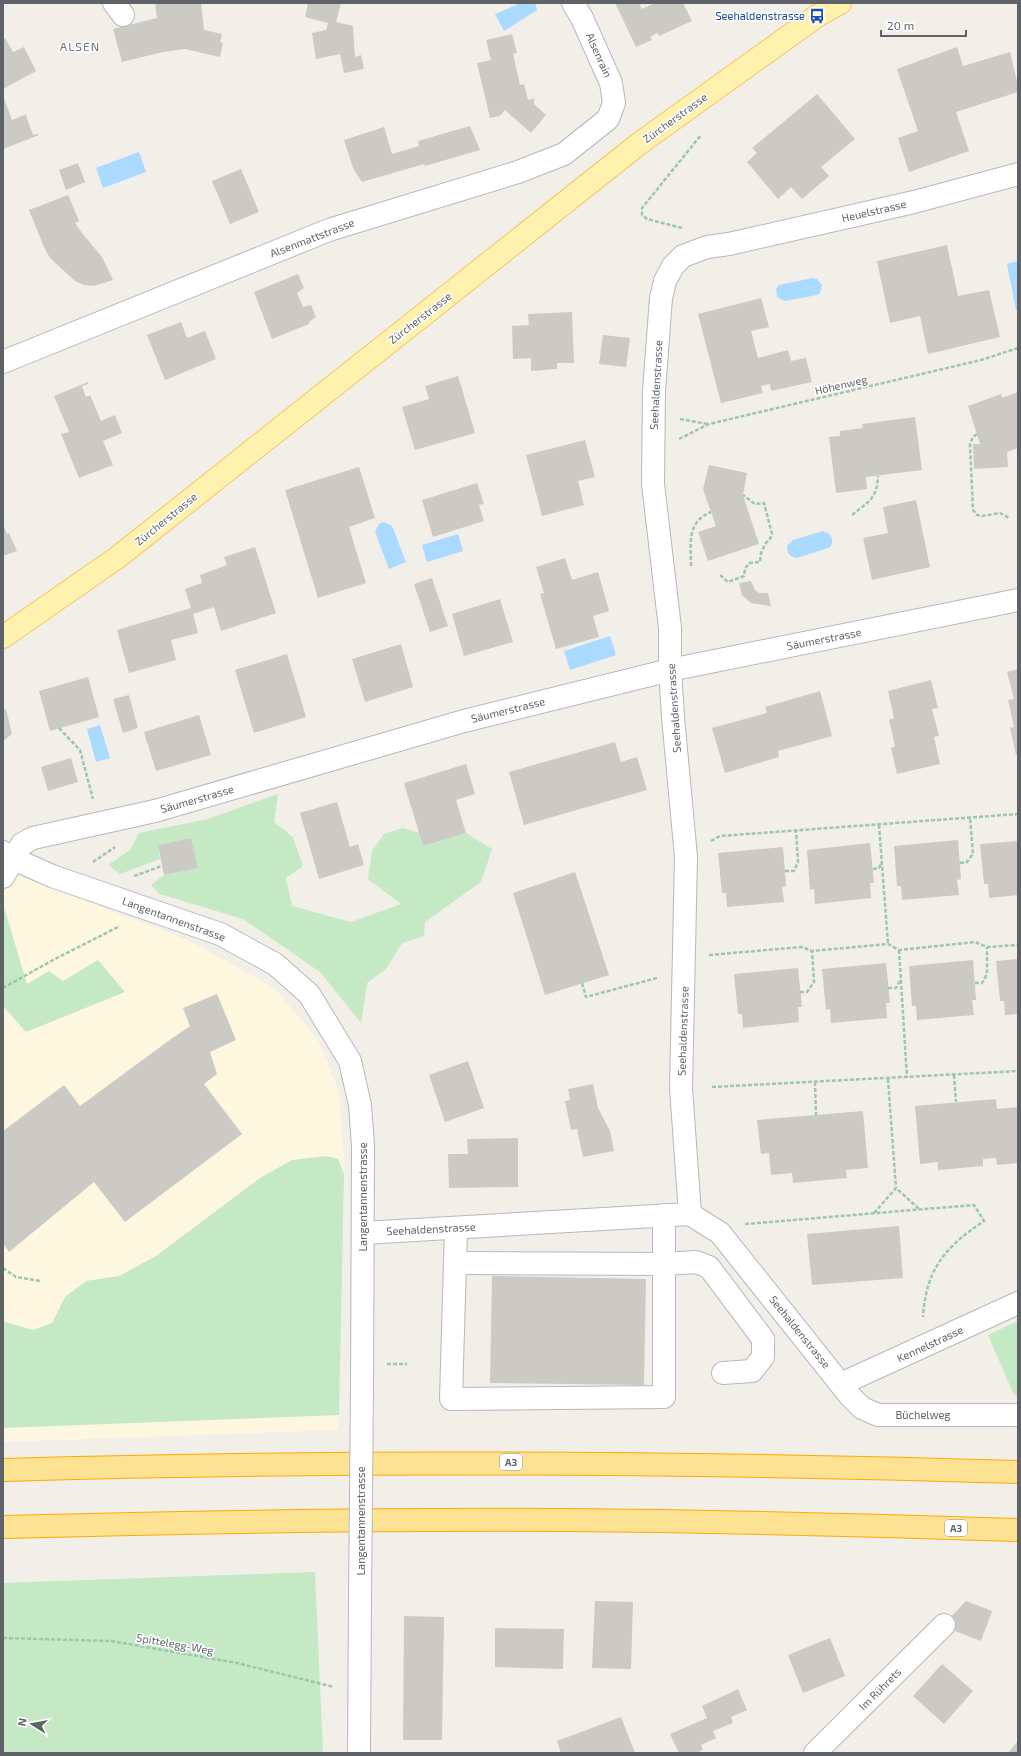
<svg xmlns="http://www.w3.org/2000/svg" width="1021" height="1756" font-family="'Exo 2',sans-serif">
<rect width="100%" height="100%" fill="#f1efe8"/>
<!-- commercial -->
<polygon fill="#fef7e0" points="3,870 188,940 274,988 318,1040 339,1092 344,1156 338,1430 3,1442"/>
<!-- green -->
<g fill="#c5e8c5">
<polygon points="278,794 274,822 293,837 303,866 286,878 292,906 351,922 401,904 368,879 372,851 384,834 403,828 419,833 423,846 466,833 492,849 481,882 425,922 424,936 402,943 386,969 367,983 361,1023 320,972 243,919 160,894 151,885 164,875 197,868 191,838 158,845 160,859 120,874 108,865 130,850 139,833 208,819"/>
<polygon points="4,907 27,984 49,971 63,981 98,960 125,992 26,1032 3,1006"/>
<polygon points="326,1156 338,1159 344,1174 339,1415 3,1428 3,1319 5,1322 33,1330 52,1323 65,1297 86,1281 119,1276 156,1256 260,1178 292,1160"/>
<polygon points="1018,1321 1018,1395 1014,1395 988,1335"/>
<polygon points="315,1572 323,1753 3,1753 3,1583"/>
</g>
<!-- water -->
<g fill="#aadaff">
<polygon points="521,3 535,3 537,10 504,31 495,14"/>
<polygon points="139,152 146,172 103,188 96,168"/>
<polygon points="1018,261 1018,310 1016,310 1007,264"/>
<polygon points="813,278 817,279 822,285 820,293 817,295 785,301 777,297 776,289 779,285"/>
<polygon points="383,522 392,526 406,562 389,569 375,532 379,524"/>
<path d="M823,531C831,534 834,538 831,546L828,548L797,558C790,557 787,554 787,546L793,540Z"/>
<polygon points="458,534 463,551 427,562 422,545"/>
<polygon points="610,636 616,655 570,670 564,651"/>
<polygon points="100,725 110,758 96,762 87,729"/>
</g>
<!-- building -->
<g fill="#cccac5">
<polygon points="155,3 201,3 204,30 222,34 220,42 223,43 220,57 185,49 163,52 122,62 113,29 157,18"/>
<polygon points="308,3 341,3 336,22 353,26 355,57 361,55 364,69 344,73 340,54 316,59 312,33 326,30 328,23 305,17"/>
<polygon points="615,3 639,3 642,9 655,3 683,3 692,21 659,36 657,33 650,37 652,40 636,47"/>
<polygon points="512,34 517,53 513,54 520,85 524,84 528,100 534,98 534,104 546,115 531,133 505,110 500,116 490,118 477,63 491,60 486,40"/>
<polygon points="5,38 13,52 24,47 36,71 3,89 3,39"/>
<polygon points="957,47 963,66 1010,52 1018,85 1018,92 956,112 969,151 909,172 898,138 918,131 897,69"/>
<polygon points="817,94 855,139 821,167 829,176 802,199 791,187 778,199 747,162 757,153 752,148"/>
<polygon points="3,96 12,120 27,114 26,116 33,135 38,134 39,135 3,149"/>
<polygon points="470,126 480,150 425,166 424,164 362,182 353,168 344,140 384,127 392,154 419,146 418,141"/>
<polygon points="78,163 85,182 66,190 59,170"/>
<polygon points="241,169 259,212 230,224 212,181"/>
<polygon points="68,195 79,221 75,223 82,233 102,257 113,280 94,286 84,285 75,281 50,258 44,247 29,210"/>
<polygon points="947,245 958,296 989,290 1000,337 928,354 920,316 890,323 877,261"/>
<polygon points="298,274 304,288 297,293 303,307 311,305 316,317 309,322 309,324 272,339 254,292"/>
<polygon points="761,298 769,327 751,331 758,358 788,350 791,361 806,358 812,382 771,391 770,384 761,386 763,393 721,403 698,314"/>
<polygon points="572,312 574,363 557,363 557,369 531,371 531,358 513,359 512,326 529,325 528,314"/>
<polygon points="181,322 187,338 205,331 216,359 165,380 147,335"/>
<polygon points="603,335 630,338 626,367 599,364"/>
<polygon points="458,376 475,433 415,450 402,407 429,399 425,386"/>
<polygon points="88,382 88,384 82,386 86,397 90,395 101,421 115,415 122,433 103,441 113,465 79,478 61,434 69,432 54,396"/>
<polygon points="1018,392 1018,448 1007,452 1008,467 974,469 973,444 980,444 968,406 1001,394 1002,398"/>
<polygon points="915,417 922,470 866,477 867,489 836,493 829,437 840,436 840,431 863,428 862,424"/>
<polygon points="585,440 595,477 578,481 584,505 542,516 526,455"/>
<polygon points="709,465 747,473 743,495 759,544 708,561 698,532 716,526 703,489"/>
<polygon points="359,467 375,518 349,527 366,583 318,598 285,490"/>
<polygon points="477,483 484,504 479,505 484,521 433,537 422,500"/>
<polygon points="916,500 930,567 872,580 863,538 888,533 883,507"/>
<polygon points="3,524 7,534 9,533 17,551 3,556"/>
<polygon points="255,547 276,613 221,631 214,607 193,614 198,633 171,640 176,660 129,673 117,630 191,608 185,589 202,583 200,575 227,565 224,557"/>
<polygon points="565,558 572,580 598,572 609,611 593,616 599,637 556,649 540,594 544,593 536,567"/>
<polygon points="432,578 448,626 430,632 414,584"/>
<polygon points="751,581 755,590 759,593 768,593 771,606 751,603 742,595 739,583"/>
<polygon points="500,599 513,642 464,656 452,614"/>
<polygon points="401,644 413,687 365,702 352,659"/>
<polygon points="287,654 306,717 254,733 235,670"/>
<polygon points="1018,669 1018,754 1016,755 1010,728 1014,727 1008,700 1014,699 1007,672"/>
<polygon points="88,677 99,717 50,731 39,691"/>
<polygon points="931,680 938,708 932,709 939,736 934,737 940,764 897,774 891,748 895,746 889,720 894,718 888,691"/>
<polygon points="820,691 832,736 778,751 779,757 725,773 712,728 767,713 765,707"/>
<polygon points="129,695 138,728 123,733 113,699"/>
<polygon points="6,709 12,734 3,741 3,711"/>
<polygon points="199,715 211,755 156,771 144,732"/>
<polygon points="615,742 621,762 637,757 647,790 524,825 509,772"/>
<polygon points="71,758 78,782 48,791 41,767"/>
<polygon points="466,764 475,794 456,800 466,833 423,846 404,783"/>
<polygon points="337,802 350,847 358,844 364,865 319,879 300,813"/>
<polygon points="191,838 198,868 164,875 158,845"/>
<polygon points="958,840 961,879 957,880 959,895 902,900 901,886 897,886 894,846"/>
<polygon points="1018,841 1018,895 989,898 988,884 984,884 980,844"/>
<polygon points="870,843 874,883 870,883 871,898 815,904 814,889 810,890 807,850"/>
<polygon points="783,847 786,886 782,887 784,902 727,907 726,893 722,893 718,853"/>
<polygon points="575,872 609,975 545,995 513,893"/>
<polygon points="1018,959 1018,1014 1005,1015 1004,1001 1000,1001 996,961"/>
<polygon points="973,960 976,1000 972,1000 974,1015 917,1020 916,1006 912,1006 909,966"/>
<polygon points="886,963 890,1003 886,1003 887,1018 831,1023 830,1009 826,1010 822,969"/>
<polygon points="798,968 802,1007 798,1007 799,1022 743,1028 742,1014 738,1014 734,974"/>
<polygon points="217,994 236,1040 210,1052 217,1074 204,1084 242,1134 125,1222 94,1182 9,1252 3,1243 3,1131 64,1085 80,1106 171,1039 190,1026 183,1008"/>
<polygon points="468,1061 484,1108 445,1122 429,1075"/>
<polygon points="593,1084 598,1108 610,1131 614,1151 583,1157 577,1129 571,1130 565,1101 570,1100 568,1089"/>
<polygon points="996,1099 997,1109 1018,1107 1018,1163 997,1165 996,1158 983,1159 983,1166 938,1170 938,1162 920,1164 915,1106"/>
<polygon points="863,1111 868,1168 846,1170 847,1178 793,1183 792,1173 771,1175 769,1153 761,1154 757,1120"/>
<polygon points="518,1138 518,1187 449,1188 448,1154 468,1154 467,1139"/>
<polygon points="899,1226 903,1278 812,1285 807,1234"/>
<polygon points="492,1276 646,1279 644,1385 490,1383"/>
<polygon points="595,1601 633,1602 631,1669 592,1668"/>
<polygon points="966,1601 992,1611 981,1641 947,1628 951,1617"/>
<polygon points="404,1616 444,1617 442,1740 403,1740"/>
<polygon points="495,1628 564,1629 563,1669 495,1667"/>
<polygon points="830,1638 845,1676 803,1693 788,1655"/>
<polygon points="942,1664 973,1691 944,1724 913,1696"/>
<polygon points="738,1689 747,1710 731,1717 733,1723 713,1731 716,1738 701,1745 703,1750 696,1753 679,1753 670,1734 707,1718 702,1706"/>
<polygon points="621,1717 635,1753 561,1753 557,1741"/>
<polygon points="1018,1741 1018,1753 1008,1753"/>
</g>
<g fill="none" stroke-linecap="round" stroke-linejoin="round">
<!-- minor casing -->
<g stroke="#b5b8bc" stroke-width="24">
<g id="minor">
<polyline points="114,3 123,15"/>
<polyline points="3,362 329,230 518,172 564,154 608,119 614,103 611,83 582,18 573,3"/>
<polyline points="3,852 14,859 52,876 220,934 275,964 309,994 350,1061 360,1105 363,1146 362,1388"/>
<polyline points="3,877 22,844 33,838 155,811 464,721 670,670 1018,600"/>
<polyline points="690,1214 681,1088 686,857 673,717 670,670 670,628 653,484 654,391 661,298 665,281 673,266 683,256 707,247 729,244 914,202 1018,174"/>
<polyline points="456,1228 451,1399 664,1397 664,1215"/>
<polyline points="363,1233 690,1214 720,1233 850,1396 862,1408 878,1415 1018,1415"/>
<polyline points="455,1263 664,1264 696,1262 709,1267 763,1339 763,1357 752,1371 723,1373"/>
<polyline points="841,1384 1018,1303"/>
<polyline points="359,1753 360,1600"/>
<polyline points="815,1753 944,1625"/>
</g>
</g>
<!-- major casing -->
<g stroke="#f2c960" stroke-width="24">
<polyline id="major" points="3,637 118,557 640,143 817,16 840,3"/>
</g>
<!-- highway casing -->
<g stroke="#f9ab00" stroke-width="24">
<g id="highway">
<path d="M3,1470C341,1460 680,1462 1018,1472"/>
<path d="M3,1527C190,1522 377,1519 564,1520C715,1521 867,1525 1018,1530"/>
</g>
</g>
<!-- path -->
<g stroke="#9cc7a9" stroke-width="2.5" stroke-dasharray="4 2" stroke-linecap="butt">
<polyline points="682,228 647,219 642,215 642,208 701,135"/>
<polyline points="680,419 708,424"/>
<polyline points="977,434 973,437 970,444 973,510 977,515 982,516 1000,513 1009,518"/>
<polyline points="679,439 709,424 981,360 1018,348"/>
<path d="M852,515C869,501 877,499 878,476"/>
<path d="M691,566C691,544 686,522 711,512"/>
<polyline points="720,575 728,582 744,576 745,569 749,563 760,562 761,553 765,544 770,539 772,534 764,503 755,504 743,495"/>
<polyline points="59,728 80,750 93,799"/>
<polyline points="879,825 888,944"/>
<polyline points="711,841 720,836 1018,814"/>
<polyline points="93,862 115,847"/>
<polyline points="960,863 967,862 973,854 970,818"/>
<polyline points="873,869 879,868 882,862"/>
<polyline points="785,871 794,871 798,862 796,831"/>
<polyline points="134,876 162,866"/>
<polyline points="899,950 907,1078"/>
<polyline points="709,955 802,947 812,951 888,944 899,950 975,942 987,947 1018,945"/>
<polyline points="582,983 586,997 657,978"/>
<polyline points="975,983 982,983 987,974 987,947"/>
<polyline points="3,988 53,960 120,926"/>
<polyline points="888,988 896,988 901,979"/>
<polyline points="800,992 807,992 814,982 812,951"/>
<polyline points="954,1075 956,1102"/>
<polyline points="888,1079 896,1188"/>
<polyline points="815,1082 816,1115"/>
<polyline points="712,1087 1018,1071"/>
<polyline points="874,1213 896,1188 919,1209"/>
<path d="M745,1224L974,1205L984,1221C945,1247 926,1269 923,1317"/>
<polyline points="3,1268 16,1277 40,1281"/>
<polyline points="387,1364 407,1364"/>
<polyline points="3,1638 111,1641 237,1663 334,1687"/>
</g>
<!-- minor -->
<use href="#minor" stroke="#fff" stroke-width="22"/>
<!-- major -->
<use href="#major" stroke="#fff2af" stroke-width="22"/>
<!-- highway -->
<use href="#highway" stroke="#fde293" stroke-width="22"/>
<!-- minor-bridge casing -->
<g stroke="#b5b8bc" stroke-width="24" stroke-linecap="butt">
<polyline id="minor-bridge" points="360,1600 362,1388"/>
</g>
<!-- minor-bridge -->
<use href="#minor-bridge" stroke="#fff" stroke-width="22"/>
</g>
<!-- icons -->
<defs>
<g id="bus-bare" transform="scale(1.2)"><path d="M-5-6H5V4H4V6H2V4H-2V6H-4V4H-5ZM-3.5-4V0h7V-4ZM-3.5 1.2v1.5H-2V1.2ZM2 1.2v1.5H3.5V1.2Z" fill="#1a4fb4" stroke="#fff" stroke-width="2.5" paint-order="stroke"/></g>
</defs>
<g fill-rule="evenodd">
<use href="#bus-bare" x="817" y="16"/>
</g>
<g text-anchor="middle" stroke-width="3" stroke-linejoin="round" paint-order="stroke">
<!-- shield labels -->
<g fill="#fff" stroke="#8f9295" stroke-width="1">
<rect x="500" y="1454" width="22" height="16" rx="3"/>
<rect x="945" y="1520" width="22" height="16" rx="3"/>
</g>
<g font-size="10" font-weight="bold" fill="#5f6368">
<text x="511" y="1466">A3</text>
<text x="956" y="1532">A3</text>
</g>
<!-- transit labels -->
<g font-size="11" fill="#164399" stroke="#fff" text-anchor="end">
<text x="805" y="20">Seehaldenstrasse</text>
</g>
<!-- street labels -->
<g font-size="11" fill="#5f6368" stroke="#fff">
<text transform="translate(599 55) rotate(66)" y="4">Alsenrain</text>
<text transform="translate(675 118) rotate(-36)" y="4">Zürcherstrasse</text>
<text transform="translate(874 211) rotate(-13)" y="4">Heuelstrasse</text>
<text transform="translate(312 238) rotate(-21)" y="4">Alsenmattstrasse</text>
<text transform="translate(420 318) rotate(-38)" y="4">Zürcherstrasse</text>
<text transform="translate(656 385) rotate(-87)" y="4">Seehaldenstrasse</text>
<text transform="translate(841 385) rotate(-13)" y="4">Höhenweg</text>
<text transform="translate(166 519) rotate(-39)" y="4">Zürcherstrasse</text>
<text transform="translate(824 639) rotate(-11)" y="4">Säumerstrasse</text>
<text transform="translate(674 708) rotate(-94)" y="4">Seehaldenstrasse</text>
<text transform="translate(508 710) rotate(-14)" y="4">Säumerstrasse</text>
<text transform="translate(197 799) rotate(-16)" y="4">Säumerstrasse</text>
<text transform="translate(174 919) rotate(20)" y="4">Langentannenstrasse</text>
<text transform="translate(683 1031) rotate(-88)" y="4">Seehaldenstrasse</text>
<text transform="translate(363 1197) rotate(-90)" y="4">Langentannenstrasse</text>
<text transform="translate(431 1229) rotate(-3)" y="4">Seehaldenstrasse</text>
<text transform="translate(800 1332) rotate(51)" y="4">Seehaldenstrasse</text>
<text transform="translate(930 1344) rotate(-25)" y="4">Kennelstrasse</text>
<text x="923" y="1419">Büchelweg</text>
<text transform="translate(361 1521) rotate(-90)" y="4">Langentannenstrasse</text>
<text transform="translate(175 1644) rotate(10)" y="4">Spittelegg-Weg</text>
<text transform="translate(880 1689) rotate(-45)" y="4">Im Rührets</text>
</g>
<!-- neighbourhood labels -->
<g font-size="12" letter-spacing="1" fill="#70757a" stroke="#fff">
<text x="80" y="51">ALSEN</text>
</g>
</g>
<!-- border -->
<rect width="1021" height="1756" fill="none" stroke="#5f6368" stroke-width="8"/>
<!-- north arrow -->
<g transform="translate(32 1724) rotate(281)" stroke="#ffffff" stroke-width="3" paint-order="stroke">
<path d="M0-3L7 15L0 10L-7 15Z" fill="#5f6368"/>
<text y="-6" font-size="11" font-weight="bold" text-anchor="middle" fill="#5f6368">N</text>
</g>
<!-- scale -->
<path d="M881 30v6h85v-6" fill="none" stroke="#5f6368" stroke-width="2"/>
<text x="887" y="30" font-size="12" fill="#5f6368" stroke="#ffffff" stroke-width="3" paint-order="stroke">20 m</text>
</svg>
